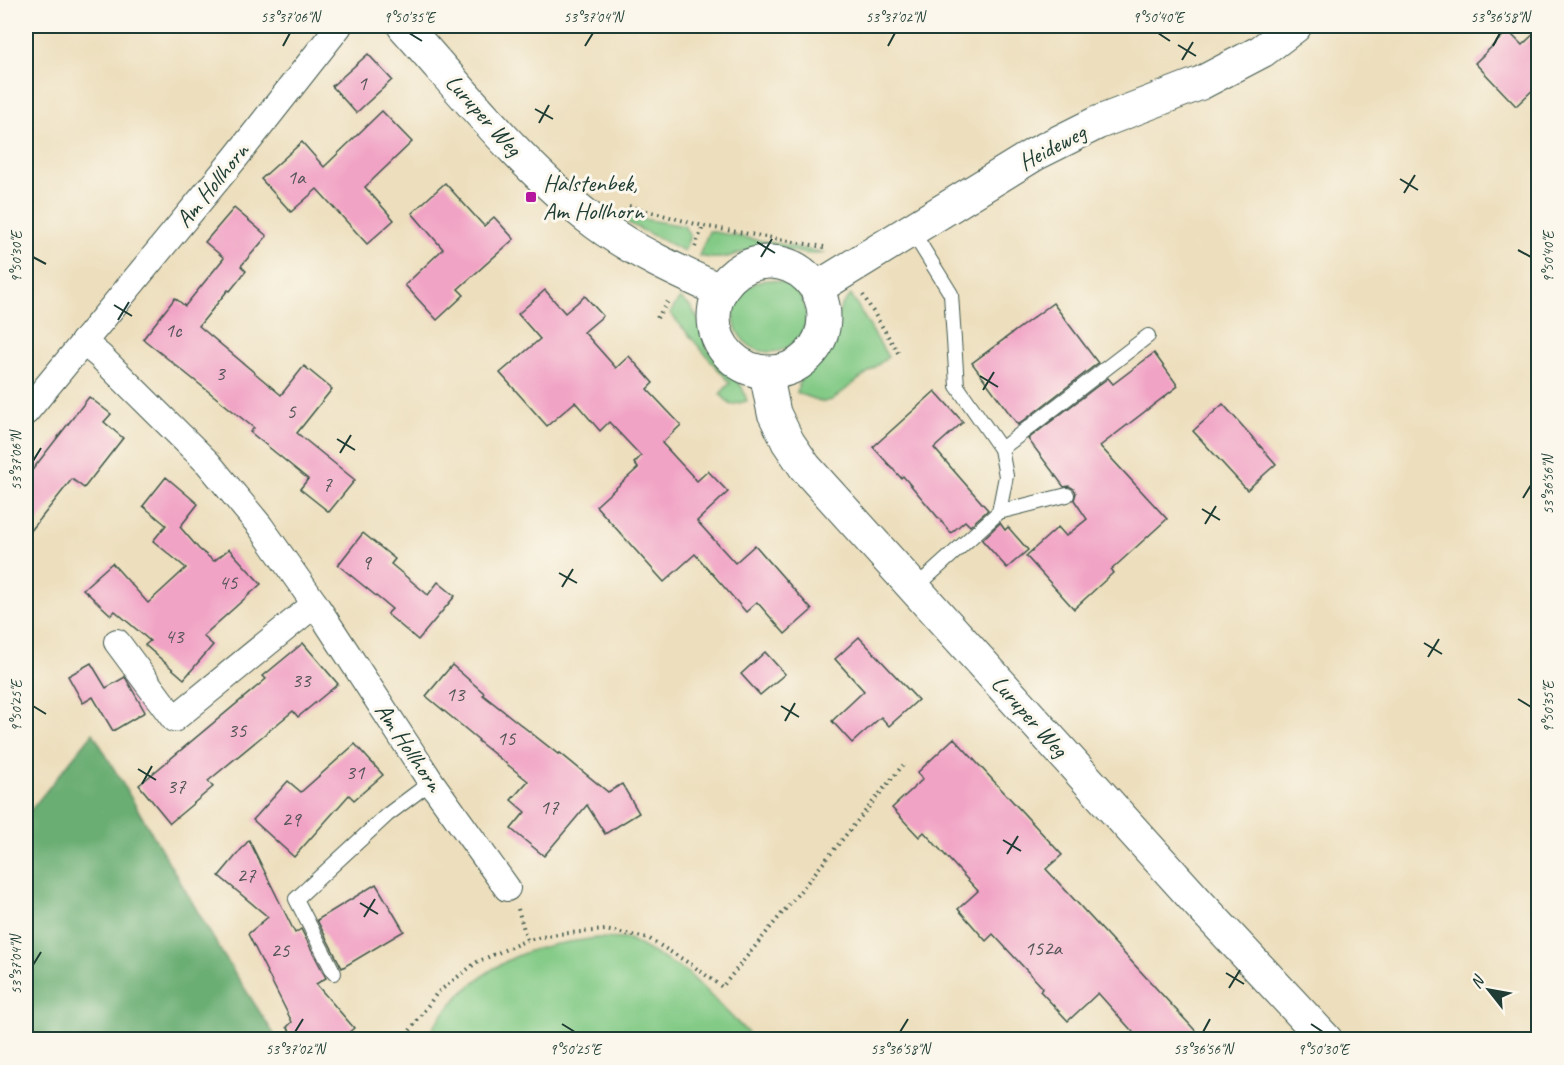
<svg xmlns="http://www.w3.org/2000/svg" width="1564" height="1065" font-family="Caveat,sans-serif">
<rect width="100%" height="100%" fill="#fbf7ec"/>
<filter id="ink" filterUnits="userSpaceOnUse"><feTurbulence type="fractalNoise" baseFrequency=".0167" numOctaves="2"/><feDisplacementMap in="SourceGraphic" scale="12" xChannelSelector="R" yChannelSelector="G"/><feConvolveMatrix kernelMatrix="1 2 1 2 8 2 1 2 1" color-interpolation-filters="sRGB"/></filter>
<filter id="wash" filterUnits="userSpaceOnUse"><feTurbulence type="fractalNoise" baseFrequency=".008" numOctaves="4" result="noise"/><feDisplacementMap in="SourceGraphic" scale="24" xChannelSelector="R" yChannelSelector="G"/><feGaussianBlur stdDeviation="1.35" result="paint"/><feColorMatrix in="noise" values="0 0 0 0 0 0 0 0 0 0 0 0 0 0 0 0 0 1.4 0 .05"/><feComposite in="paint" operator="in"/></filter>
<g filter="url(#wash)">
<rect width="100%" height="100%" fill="#eddfbe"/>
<!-- green -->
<g fill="#83ca86" stroke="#51845d" stroke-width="1.5">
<polygon points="614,212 637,218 684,226 690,236 684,251 612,215"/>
<path d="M709,231L826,253C802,257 787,248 765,247C748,247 735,258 718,258C712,259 706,257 699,256Z"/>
<circle cx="770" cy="316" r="36"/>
<polygon points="851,295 888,357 832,400 823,402 797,393 799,383 805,373 826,349 841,306"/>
<polygon points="680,298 691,307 698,319 707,348 742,387 747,401 731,405 720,394 730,383 670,313"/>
<path d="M596,938L629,939L687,972L754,1039H426C447,1002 482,970 522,954C545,944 572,942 596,938Z"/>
</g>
<!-- forest -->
<polygon fill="#6aae73" stroke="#447654" stroke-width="1.5" points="93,733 222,953 277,1039 26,1039 26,816"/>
<g id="blocks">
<!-- building -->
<g fill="#f1a3c5">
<polygon points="1539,29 1539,84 1516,106 1475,63 1508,31 1522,45"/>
<polygon points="368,54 392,80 356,113 332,86"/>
<polygon points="382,111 412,142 365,187 394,220 367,244 317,189 291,212 261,179 302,142 324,167"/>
<polygon points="445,183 484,226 494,217 514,239 458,289 464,295 437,320 405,285 443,249 412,213"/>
<polygon points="234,208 267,236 241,266 246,271 230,291 228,290 199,326 281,395 304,366 332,389 297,433 355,480 329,512 300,489 308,479 250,432 254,428 143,339 175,298 185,306 224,258 205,242"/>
<polygon points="545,290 565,313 585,296 603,316 584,332 616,368 629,356 653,383 647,389 681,425 662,443 697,481 708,471 728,492 697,521 735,563 755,545 812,610 785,634 757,602 746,612 695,554 664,582 596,506 638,468 634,463 641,456 609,422 600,431 575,402 547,426 500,373 540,339 518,314"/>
<polygon points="1053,303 1098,363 1018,425 972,363"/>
<polygon points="1154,353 1178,386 1100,446 1167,519 1111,570 1113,573 1074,609 1026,556 1058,527 1066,536 1087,519 1074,500 1076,493 1074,489 1069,486 1064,487 1028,439 1108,378 1113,384"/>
<polygon points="935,391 963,422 934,448 988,510 970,526 965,521 951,533 903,476 901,478 873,447"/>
<polygon points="89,397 111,414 104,422 123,438 84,488 72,479 26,537 26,478"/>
<polygon points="1223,404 1276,464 1247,490 1193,431"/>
<polygon points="166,477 198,504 180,527 199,549 214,561 229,549 261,584 203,636 213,645 184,679 145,645 150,641 115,611 111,615 83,589 112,563 148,603 186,568 153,541 166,525 143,506"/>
<polygon points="1000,523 1005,530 1008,527 1028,550 1007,568 982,540"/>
<polygon points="363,533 395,559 391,564 428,595 438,582 455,596 418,640 387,614 392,609 338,565"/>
<polygon points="859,637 918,700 889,726 881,717 852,743 832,721 864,691 835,659"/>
<polygon points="303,643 338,684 298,717 293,711 208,781 213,787 170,823 139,785 266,679 263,676"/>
<polygon points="765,652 785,674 760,695 741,674"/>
<polygon points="91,663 106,688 125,677 145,712 113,731 93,697 83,703 68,676"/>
<polygon points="452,665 484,693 483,695 558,754 560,753 608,792 622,784 639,813 605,834 587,805 544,856 511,829 525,812 511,800 528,781 478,741 479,740 426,696"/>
<polygon points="954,738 1062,855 1046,869 1204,1040 1140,1040 1098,993 1068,1021 1040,991 1043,988 993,934 986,941 958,909 978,891 924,832 919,837 892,808 923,779 917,773"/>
<polygon points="355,744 383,775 354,800 349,795 294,857 253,820 288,781 301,792"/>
<polygon points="249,840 295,933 301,929 326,978 316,984 354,1028 340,1040 297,1040 287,1027 292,1022 248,934 268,917 219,876"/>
<polygon points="376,884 404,931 342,968 317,920"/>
</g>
</g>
</g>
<g filter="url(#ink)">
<use href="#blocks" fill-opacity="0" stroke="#3e5549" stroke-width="1.5"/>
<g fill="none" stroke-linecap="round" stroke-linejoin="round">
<!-- service casing -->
<g stroke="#3e5549" stroke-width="16">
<g id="service">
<polyline points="912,231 951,294 957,386 1001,449 1006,476 999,512"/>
<polyline points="1001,449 1148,336"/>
<polyline points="915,588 999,512 1067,495"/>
<polyline points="334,973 296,899 387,815 431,782"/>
</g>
</g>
<!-- minor casing -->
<g stroke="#3e5549" stroke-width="28">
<g id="minor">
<polyline points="83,342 100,356 208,463 260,526 315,604 431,782 507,888"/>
<polyline points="26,412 236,157 339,26"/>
<polyline points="117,642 174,719 315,604"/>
</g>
</g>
<!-- tertiary casing -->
<g stroke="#3e5549" stroke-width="35">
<g id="tertiary">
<path d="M404,26C465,94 523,169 597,224C635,252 679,272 721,291"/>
<circle cx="769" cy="317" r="55"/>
<polyline points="817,288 1035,154 1097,123 1201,83 1262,51 1295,26"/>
<polyline points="766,373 774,413 788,442 805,467 1200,905 1326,1040"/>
</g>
</g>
<!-- path -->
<g stroke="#3e5549" stroke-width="4" stroke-dasharray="1.5 4.5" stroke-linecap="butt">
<polyline points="629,206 703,226 824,247"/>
<polyline points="695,247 703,226"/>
<polyline points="863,295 900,356"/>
<polyline points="657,318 669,300"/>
<polyline points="518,909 527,940"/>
<polyline points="403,1040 437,993 477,962 527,940 558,934 605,930 648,938 692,965 722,987 903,765"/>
</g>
<!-- service -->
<use href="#service" stroke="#fff" stroke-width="14"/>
<!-- minor -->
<use href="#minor" stroke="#fff" stroke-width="26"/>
<!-- tertiary -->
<use href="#tertiary" stroke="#fff" stroke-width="33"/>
</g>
</g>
<!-- ticks -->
<path fill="none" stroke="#1f3d34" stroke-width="2" d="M409,33L422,41M1158,33L1170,41M1178,45L1196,56M283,46L290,33M585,46L593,33M888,46L895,33M1493,46L1500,33M1182,60L1193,42M535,109L553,119M539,123L549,105M1400,179L1418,190M1404,193L1415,175M757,242L775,253M1518,250L1531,257M33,257L46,264M761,257L772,239M114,305L132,316M118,320L129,302M980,376L998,387M983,390L994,372M337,439L355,450M340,453L351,435M33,461L41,448M1523,498L1531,485M1202,509L1220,520M1205,524L1216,506M559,573L577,583M562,587L573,569M1424,643L1442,654M1428,657L1439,639M1518,699L1531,707M33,706L46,714M781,706L799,717M785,721L795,703M138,769L156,780M142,784L152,766M1003,840L1021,851M1007,854L1018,836M360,903L378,914M364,917L375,899M33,965L41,952M1226,973L1244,984M1229,988L1240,970M562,1024L575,1032M1311,1024L1323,1032M295,1032L303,1019M900,1032L908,1019M1203,1032L1210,1019"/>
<!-- markers -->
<rect fill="#b5179e" stroke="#fbf7ec" stroke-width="2" x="525" y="191" width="12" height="12" rx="3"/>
<g text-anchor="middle" stroke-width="6" stroke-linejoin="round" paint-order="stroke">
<!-- number labels -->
<g font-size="21" fill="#545658">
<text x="362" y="90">1</text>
<text x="296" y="184">1a</text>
<text x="173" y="337">1c</text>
<text x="220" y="380">3</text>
<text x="291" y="418">5</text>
<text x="327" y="491">7</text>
<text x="366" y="569">9</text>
<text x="228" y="589">45</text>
<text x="174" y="643">43</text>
<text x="301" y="687">33</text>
<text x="455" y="701">13</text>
<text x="237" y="737">35</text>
<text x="506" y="745">15</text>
<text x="355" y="779">31</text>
<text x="176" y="793">37</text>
<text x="549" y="814">17</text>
<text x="291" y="826">29</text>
<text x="246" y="882">27</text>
<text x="1043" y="955">152a</text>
<text x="280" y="957">25</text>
</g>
<!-- street labels -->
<g font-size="24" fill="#1f3d34" stroke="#fbf7ec">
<text transform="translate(484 115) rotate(48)" y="8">Luruper Weg</text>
<text transform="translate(1052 147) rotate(-28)" y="8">Heideweg</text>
<text transform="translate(212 185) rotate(-51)" y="8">Am Hollhorn</text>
<text transform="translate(1030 716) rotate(48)" y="8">Luruper Weg</text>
<text transform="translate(409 747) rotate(56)" y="8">Am Hollhorn</text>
</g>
<!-- poi labels -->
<g font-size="24" fill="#1f3d34" stroke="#fbf7ec" text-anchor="start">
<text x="543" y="191">Halstenbek,<tspan x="543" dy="28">Am Hollhorn</tspan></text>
</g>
</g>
<!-- margin -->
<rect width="1564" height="1065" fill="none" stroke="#fbf7ec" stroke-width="66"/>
<!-- north arrow -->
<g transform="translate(1489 990) rotate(301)" stroke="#fbf7ec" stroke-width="4.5" paint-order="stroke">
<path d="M0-4.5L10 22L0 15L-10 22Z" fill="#1f3d34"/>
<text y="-9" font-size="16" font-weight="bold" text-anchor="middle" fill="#1f3d34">N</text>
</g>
<rect x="33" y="33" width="1498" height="999" fill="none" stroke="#1f3d34" stroke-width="2"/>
<g font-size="15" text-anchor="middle" fill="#1f3d34">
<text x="290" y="22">53°37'06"N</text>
<text x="409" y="22">9°50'35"E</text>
<text x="593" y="22">53°37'04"N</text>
<text x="895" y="22">53°37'02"N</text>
<text x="1158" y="22">9°50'40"E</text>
<text x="1500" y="22">53°36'58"N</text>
<text transform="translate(16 257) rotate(-90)" y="5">9°50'30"E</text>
<text transform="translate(1548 257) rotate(-90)" y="5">9°50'40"E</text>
<text transform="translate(16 461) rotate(-90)" y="5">53°37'06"N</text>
<text transform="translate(1548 485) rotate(-90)" y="5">53°36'56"N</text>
<text transform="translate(16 706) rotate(-90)" y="5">9°50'25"E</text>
<text transform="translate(1548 707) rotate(-90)" y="5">9°50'35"E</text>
<text transform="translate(16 965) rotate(-90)" y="5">53°37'04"N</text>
<text x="295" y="1054">53°37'02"N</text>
<text x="575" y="1054">9°50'25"E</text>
<text x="900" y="1054">53°36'58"N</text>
<text x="1203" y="1054">53°36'56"N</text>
<text x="1323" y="1054">9°50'30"E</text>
</g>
</svg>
